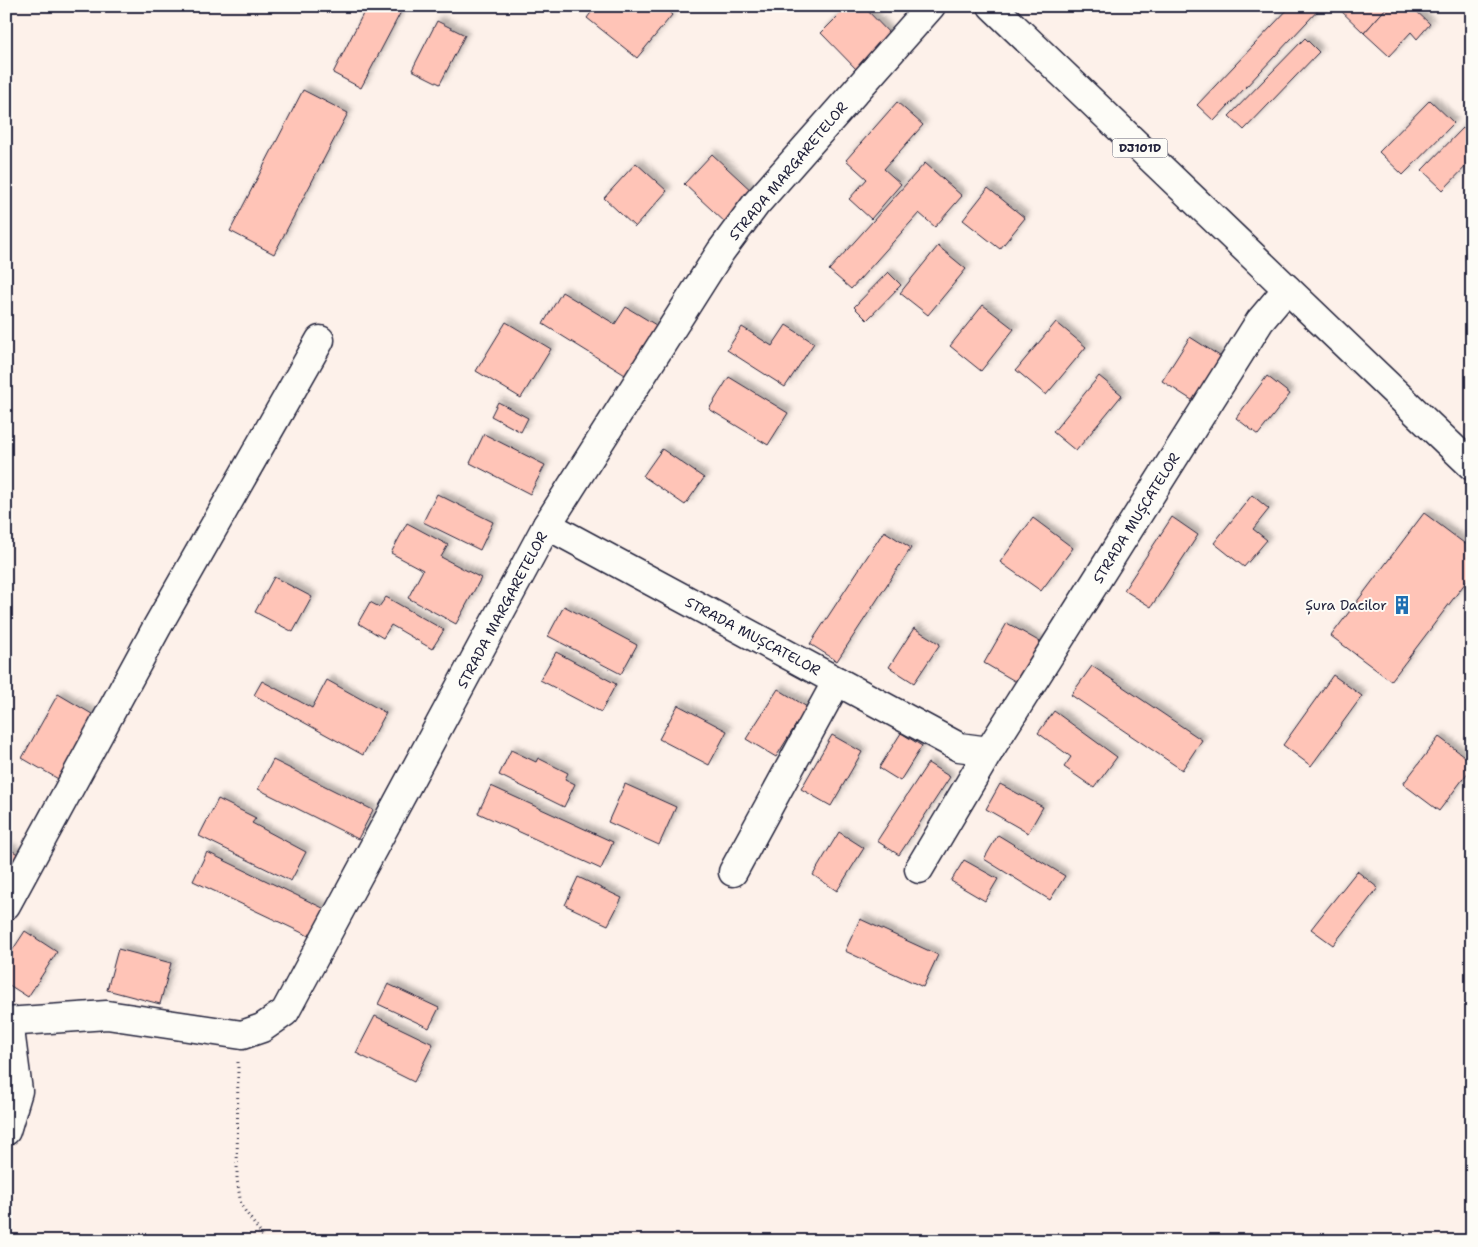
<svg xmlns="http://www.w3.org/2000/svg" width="1478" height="1247" font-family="'Shantell Sans',sans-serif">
<defs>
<filter id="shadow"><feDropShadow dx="4.5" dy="-4.5" stdDeviation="2.5" flood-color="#0004"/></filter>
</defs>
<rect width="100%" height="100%" fill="#fdf1ea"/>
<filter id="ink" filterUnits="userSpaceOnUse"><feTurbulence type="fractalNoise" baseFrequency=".02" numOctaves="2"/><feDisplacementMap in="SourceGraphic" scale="10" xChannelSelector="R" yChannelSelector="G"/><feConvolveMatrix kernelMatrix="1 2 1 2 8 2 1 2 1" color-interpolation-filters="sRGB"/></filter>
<g filter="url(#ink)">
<!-- building -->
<g fill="#ffc4b7" stroke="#22223b" filter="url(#shadow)">
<polygon points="367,6 404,6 361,88 333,73"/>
<polygon points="596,6 662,6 672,15 637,58 587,18"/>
<polygon points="848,6 863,6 894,38 859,72 821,33"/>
<polygon points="1291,6 1322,6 1214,121 1197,105"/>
<polygon points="1338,6 1388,6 1364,33 1337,7"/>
<polygon points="1388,6 1415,6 1413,8 1430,24 1417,39 1411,32 1389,56 1364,33"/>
<polygon points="437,21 465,35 440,84 412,70"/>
<polygon points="1305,38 1319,52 1244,130 1229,116"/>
<polygon points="303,90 348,113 274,254 230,231"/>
<polygon points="1430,100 1454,123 1403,175 1379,152"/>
<polygon points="897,102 923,125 884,169 901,184 871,219 849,199 867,179 846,160"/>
<polygon points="1463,128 1472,137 1472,160 1443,190 1422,170"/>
<polygon points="712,154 755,194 727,224 684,184"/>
<polygon points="636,163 667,191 635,227 604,198"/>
<polygon points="925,163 962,196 935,227 919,213 851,289 829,270"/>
<polygon points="988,188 1025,218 1000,249 963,220"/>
<polygon points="938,246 966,269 928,315 900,293"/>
<polygon points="888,272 901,285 867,320 854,307"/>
<polygon points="562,292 615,324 626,307 661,328 630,378 543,324"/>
<polygon points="983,305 1014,329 981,371 950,346"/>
<polygon points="506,322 551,349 521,398 476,371"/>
<polygon points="1056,322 1086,347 1046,395 1016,370"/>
<polygon points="786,325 814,343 785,387 727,350 742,327 772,346"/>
<polygon points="1190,337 1226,360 1198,404 1162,381"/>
<polygon points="1099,376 1122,395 1076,451 1053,432"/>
<polygon points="1267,376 1290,394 1258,435 1236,418"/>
<polygon points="729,377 788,413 768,445 709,409"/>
<polygon points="498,402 528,418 521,432 491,416"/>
<polygon points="484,434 545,465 530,494 470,463"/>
<polygon points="662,449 704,478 685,505 643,476"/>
<polygon points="437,494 493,522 480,550 423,522"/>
<polygon points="1252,495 1269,509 1253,529 1267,540 1244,567 1214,543"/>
<polygon points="1424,513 1472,549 1472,574 1391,681 1331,636"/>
<polygon points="1172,517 1198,535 1151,607 1124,590"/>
<polygon points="1033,518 1073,548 1041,591 1000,562"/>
<polygon points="407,523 448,545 441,557 481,578 456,624 408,598 423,570 391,553"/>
<polygon points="884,531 911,548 837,661 810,644"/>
<polygon points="274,577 312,597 293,632 255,612"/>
<polygon points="386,597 444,630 432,649 391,625 383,638 358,623 370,602 379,607"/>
<polygon points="564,606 637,645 621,674 548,636"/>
<polygon points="1007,623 1049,647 1025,687 984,663"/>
<polygon points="914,628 940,644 914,683 889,667"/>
<polygon points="556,652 616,684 601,712 540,680"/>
<polygon points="1092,666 1202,740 1182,770 1071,695"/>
<polygon points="1333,675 1362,696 1311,766 1283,745"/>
<polygon points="327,680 386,713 363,755 254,695 262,681 312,708"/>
<polygon points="778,689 807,707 776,757 746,739"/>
<polygon points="58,694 97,717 60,780 22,758"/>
<polygon points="678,705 727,731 709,765 659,739"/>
<polygon points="1054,711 1117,757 1094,788 1064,767 1071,757 1038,733"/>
<polygon points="901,733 922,746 900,781 879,768"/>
<polygon points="832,735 862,752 831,806 801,789"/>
<polygon points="1439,737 1472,762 1472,767 1439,811 1403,784"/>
<polygon points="511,750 536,762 538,758 568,773 565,779 575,784 564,807 499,775"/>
<polygon points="273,760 373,810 358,839 258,789"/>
<polygon points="928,763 950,777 899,855 877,841"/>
<polygon points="625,784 676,807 659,845 608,822"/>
<polygon points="1000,784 1043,807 1028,833 986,809"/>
<polygon points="491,786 613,842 601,869 478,813"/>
<polygon points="218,799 256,818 252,823 306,852 291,881 199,836"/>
<polygon points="839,832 864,848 837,891 813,875"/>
<polygon points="998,835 1065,876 1050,900 984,859"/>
<polygon points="6,847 21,856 6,878"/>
<polygon points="207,852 327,910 313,938 193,881"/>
<polygon points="964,860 998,879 985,901 951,881"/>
<polygon points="1357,871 1378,888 1333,945 1311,929"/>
<polygon points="578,877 622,898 608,925 565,905"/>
<polygon points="860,919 938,955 923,987 845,951"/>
<polygon points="25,931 57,952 28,997 6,983 6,960"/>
<polygon points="118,949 171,963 160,1004 107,990"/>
<polygon points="388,984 439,1008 429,1028 378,1004"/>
<polygon points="375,1016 433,1044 414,1082 356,1053"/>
</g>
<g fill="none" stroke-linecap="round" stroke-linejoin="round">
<!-- minor casing -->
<g stroke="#22223b" stroke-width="31">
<g id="minor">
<polyline points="547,525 959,747 989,751"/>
<polyline points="919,869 989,751 1260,321 1287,289"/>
<polyline points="733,872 837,681"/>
<polyline points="6,905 157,627 320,340"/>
<polyline points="6,1022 107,1015 242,1035 262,1028 285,1012 547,525 721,251 756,204 931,6"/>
<polyline points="6,1131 18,1091 9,1022"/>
</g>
</g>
<!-- major casing -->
<g stroke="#22223b" stroke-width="31">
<polyline id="major" points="992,6 1472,466"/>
</g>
<!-- path -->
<polyline stroke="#22223b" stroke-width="3" stroke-dasharray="1 4" stroke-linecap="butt" points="238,1062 237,1179 241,1205 266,1241"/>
<!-- minor -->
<use href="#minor" stroke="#fdfcf7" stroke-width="28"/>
<!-- major -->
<use href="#major" stroke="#fdfcf7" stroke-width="28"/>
</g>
</g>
<!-- icons -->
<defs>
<g id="building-bare" transform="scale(1.5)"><path d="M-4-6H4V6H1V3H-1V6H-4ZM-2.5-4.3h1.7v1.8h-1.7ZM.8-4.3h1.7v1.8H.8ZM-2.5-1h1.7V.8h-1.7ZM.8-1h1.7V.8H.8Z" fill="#1f6fb2" stroke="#fdfcf7" stroke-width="2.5" paint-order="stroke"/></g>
</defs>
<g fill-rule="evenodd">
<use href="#building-bare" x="1402" y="605"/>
</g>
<g text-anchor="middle" stroke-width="4" stroke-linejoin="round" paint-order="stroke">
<!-- shield labels -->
<rect fill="#fdfcf7" stroke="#646373" stroke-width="1" x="1112.5" y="138.5" width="55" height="19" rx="4"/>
<g font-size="12" font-weight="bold" fill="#22223b">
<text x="1140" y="152">DJ101D</text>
</g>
<!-- street labels -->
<g font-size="14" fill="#22223b" stroke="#fdfcf7">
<text transform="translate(788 171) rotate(-50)" y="5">STRADA MARGARETELOR</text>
<text transform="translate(1136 518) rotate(-58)" y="5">STRADA MUȘCATELOR</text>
<text transform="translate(502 610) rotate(-62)" y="5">STRADA MARGARETELOR</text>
<text transform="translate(753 636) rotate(28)" y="5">STRADA MUȘCATELOR</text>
</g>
<!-- poi labels -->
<g font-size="14" fill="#22223b" stroke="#fdfcf7" text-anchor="end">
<text x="1387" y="610">Șura Dacilor</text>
</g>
</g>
<!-- margin -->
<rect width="1478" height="1247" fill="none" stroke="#fdfcf7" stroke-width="25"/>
<rect x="12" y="12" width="1453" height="1222" fill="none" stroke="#22223b" stroke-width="2" filter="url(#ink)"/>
</svg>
